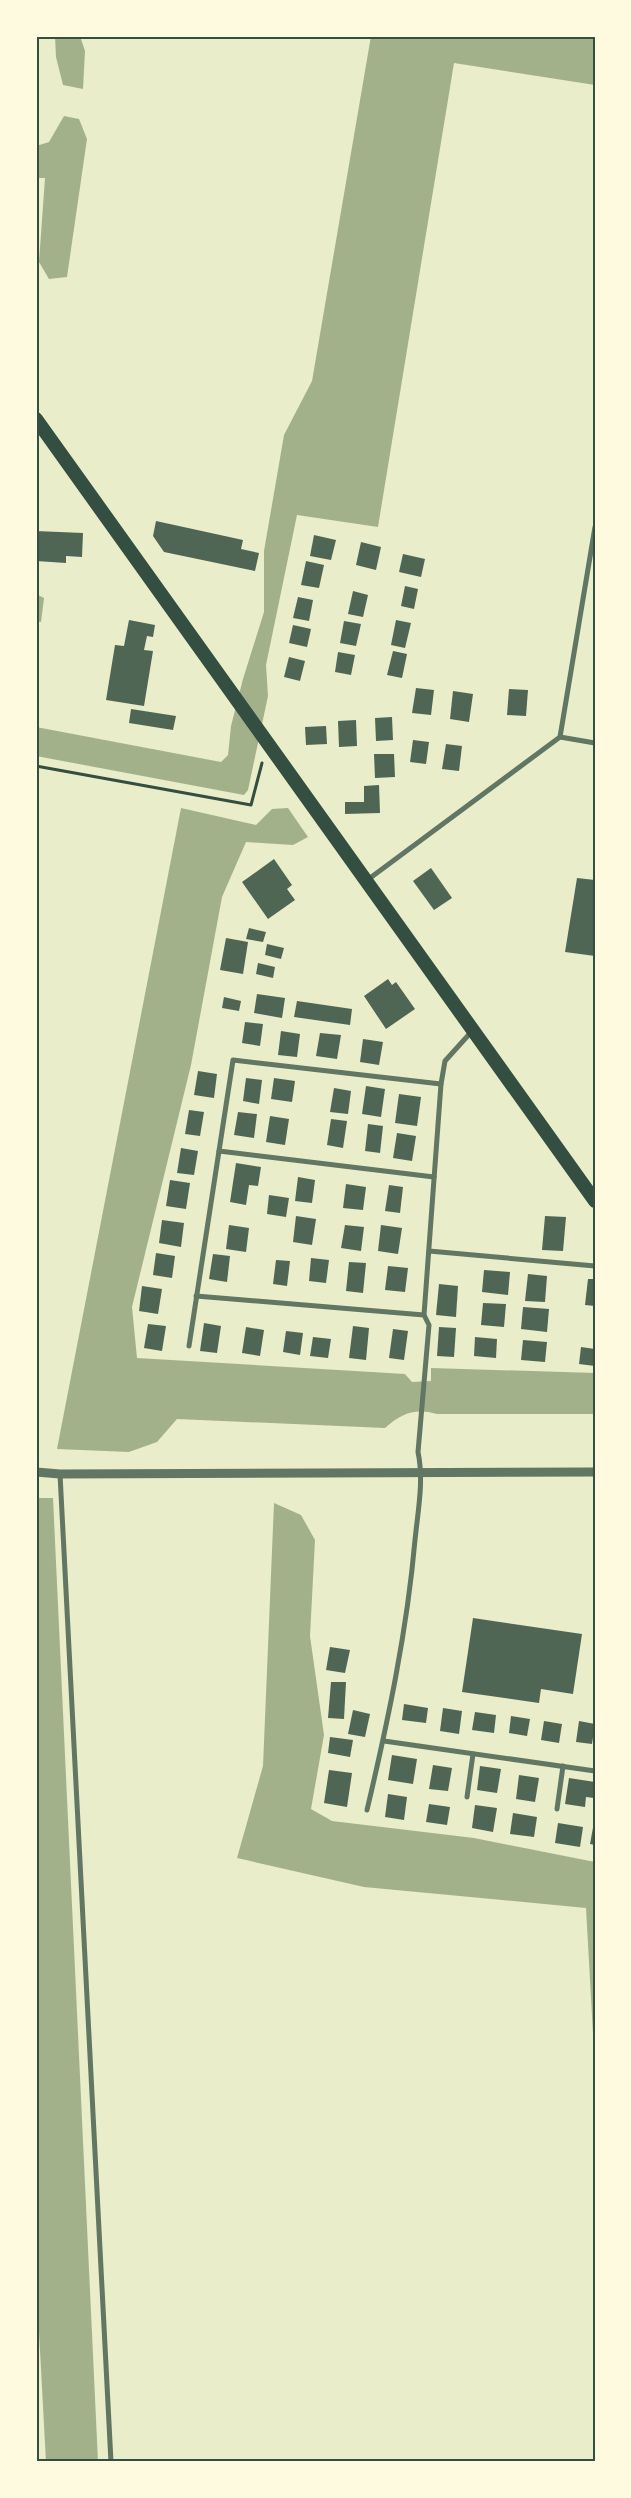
<svg xmlns="http://www.w3.org/2000/svg" width="631" height="2498" font-family="'Varela Round',sans-serif">
<rect width="100%" height="100%" fill="#e9edc9"/>
<!-- water -->
<g fill="#a3b18a">
<polygon points="55,36 80,36 85,51 83,89 63,85 56,57"/>
<polygon points="371,36 595,36 595,85 454,63 378,527 297,515 266,665 268,696 248,790 244,795 36,756 36,727 221,762 228,755 231,726 243,679 264,612 264,551 284,435 312,381"/>
<polygon points="64,116 79,119 87,139 67,277 49,279 39,262 45,178 36,178 36,146 49,142"/>
<polygon points="36,594 44,598 41,622 36,621"/>
<path d="M181,808L256,825L272,809L288,808L308,837L293,845L246,842L222,897L191,1065L132,1307L137,1358L405,1374L412,1382L431,1381V1368L595,1373V1414H437C415,1408 402,1413 385,1428L177,1419L157,1442L129,1452L57,1449Z"/>
<polygon points="36,1498 53,1498 98,2462 46,2462 36,2276"/>
<polygon points="274,1503 301,1515 315,1540 310,1636 324,1735 311,1809 332,1821 474,1838 595,1862 595,2070 586,1908 364,1887 237,1858 263,1766"/>
</g>
<!-- building -->
<g fill="#4f6655">
<polygon points="156,521 243,540 241,549 259,553 255,571 164,552 153,536"/>
<polygon points="36,531 83,533 82,557 66,556 66,563 36,561"/>
<polygon points="314,535 336,540 331,560 310,556"/>
<polygon points="361,542 381,547 376,570 356,565"/>
<polygon points="403,554 425,559 421,577 399,572"/>
<polygon points="306,561 324,565 319,588 301,585"/>
<polygon points="405,586 418,589 414,609 401,606"/>
<polygon points="353,591 368,595 363,617 348,614"/>
<polygon points="298,597 313,600 309,621 293,618"/>
<polygon points="129,620 155,625 153,637 147,636 144,650 153,651 144,706 106,700 115,645 124,646"/>
<polygon points="396,620 411,623 405,648 391,645"/>
<polygon points="344,621 361,624 356,646 340,643"/>
<polygon points="293,625 311,629 307,647 289,643"/>
<polygon points="393,651 407,654 402,678 387,675"/>
<polygon points="338,652 355,655 351,675 335,672"/>
<polygon points="289,657 305,661 300,681 284,677"/>
<polygon points="416,688 434,690 431,715 412,713"/>
<polygon points="509,689 528,690 526,716 507,715"/>
<polygon points="453,691 473,694 469,722 450,719"/>
<polygon points="131,709 176,716 173,730 129,723"/>
<polygon points="392,717 393,740 376,741 375,718"/>
<polygon points="356,720 357,746 339,747 338,721"/>
<polygon points="326,726 327,744 306,745 305,727"/>
<polygon points="413,740 429,742 426,764 410,762"/>
<polygon points="446,744 462,746 459,771 442,769"/>
<polygon points="374,754 394,754 395,777 375,778"/>
<polygon points="379,785 380,813 345,814 345,802 364,802 364,786"/>
<polygon points="274,859 292,885 287,889 295,900 268,919 242,882"/>
<polygon points="431,868 452,898 434,910 413,881"/>
<polygon points="577,878 595,880 595,956 565,952"/>
<polygon points="249,928 266,932 263,942 246,939"/>
<polygon points="226,938 248,942 243,974 220,970"/>
<polygon points="267,944 284,948 281,959 265,955"/>
<polygon points="258,963 275,967 273,978 256,974"/>
<polygon points="388,979 392,985 396,982 415,1009 386,1029 364,996"/>
<polygon points="257,994 285,998 282,1018 254,1013"/>
<polygon points="224,997 241,1001 239,1011 222,1008"/>
<polygon points="297,1001 352,1009 350,1025 294,1017"/>
<polygon points="245,1022 263,1024 260,1046 242,1043"/>
<polygon points="281,1031 300,1034 297,1057 278,1055"/>
<polygon points="320,1033 341,1035 337,1059 316,1056"/>
<polygon points="363,1039 383,1042 379,1065 360,1062"/>
<polygon points="198,1071 217,1074 214,1098 194,1095"/>
<polygon points="246,1078 262,1080 259,1104 243,1101"/>
<polygon points="274,1078 295,1081 292,1102 271,1099"/>
<polygon points="366,1086 385,1089 381,1117 362,1114"/>
<polygon points="334,1088 351,1091 348,1114 330,1112"/>
<polygon points="399,1094 421,1097 417,1126 395,1123"/>
<polygon points="189,1110 204,1112 200,1136 185,1134"/>
<polygon points="238,1112 257,1114 254,1138 234,1135"/>
<polygon points="270,1116 289,1119 285,1145 266,1142"/>
<polygon points="331,1119 347,1121 343,1148 327,1145"/>
<polygon points="368,1124 383,1126 380,1153 365,1151"/>
<polygon points="397,1133 416,1136 412,1161 393,1158"/>
<polygon points="181,1148 198,1151 194,1175 177,1173"/>
<polygon points="236,1163 261,1167 258,1186 249,1185 246,1205 230,1202"/>
<polygon points="298,1177 315,1180 312,1203 295,1201"/>
<polygon points="170,1180 190,1183 186,1209 166,1206"/>
<polygon points="346,1184 366,1187 363,1210 343,1208"/>
<polygon points="389,1185 403,1187 400,1213 385,1211"/>
<polygon points="269,1195 289,1198 286,1217 267,1214"/>
<polygon points="296,1216 316,1219 312,1245 293,1242"/>
<polygon points="545,1216 566,1217 563,1251 542,1250"/>
<polygon points="162,1220 184,1223 181,1247 159,1243"/>
<polygon points="229,1225 249,1228 246,1252 226,1249"/>
<polygon points="345,1225 364,1227 361,1251 341,1248"/>
<polygon points="381,1225 402,1228 398,1254 378,1251"/>
<polygon points="156,1253 175,1256 172,1278 153,1275"/>
<polygon points="213,1254 230,1256 227,1282 209,1279"/>
<polygon points="311,1258 329,1260 326,1283 309,1281"/>
<polygon points="276,1260 290,1261 287,1286 273,1284"/>
<polygon points="349,1262 366,1263 363,1293 346,1291"/>
<polygon points="388,1266 408,1268 405,1292 385,1290"/>
<polygon points="484,1270 510,1272 508,1295 482,1292"/>
<polygon points="528,1274 547,1276 545,1302 525,1301"/>
<polygon points="588,1279 595,1279 595,1306 585,1305"/>
<polygon points="439,1284 458,1286 456,1317 436,1315"/>
<polygon points="142,1286 162,1289 158,1314 139,1311"/>
<polygon points="483,1303 506,1304 504,1327 481,1325"/>
<polygon points="523,1307 549,1309 547,1332 521,1329"/>
<polygon points="204,1323 221,1326 217,1353 200,1351"/>
<polygon points="148,1324 166,1326 162,1351 144,1348"/>
<polygon points="353,1326 369,1328 366,1360 349,1358"/>
<polygon points="246,1327 264,1330 260,1356 242,1353"/>
<polygon points="439,1327 456,1328 454,1357 437,1356"/>
<polygon points="393,1329 408,1331 404,1360 389,1358"/>
<polygon points="286,1331 303,1333 300,1355 283,1352"/>
<polygon points="313,1337 331,1339 328,1358 310,1356"/>
<polygon points="475,1337 497,1339 496,1358 474,1356"/>
<polygon points="523,1340 547,1342 545,1362 521,1360"/>
<polygon points="581,1347 595,1349 595,1366 579,1364"/>
<polygon points="473,1618 582,1634 573,1694 541,1689 539,1703 462,1692"/>
<polygon points="330,1647 350,1650 345,1673 326,1670"/>
<polygon points="331,1682 346,1682 344,1719 328,1718"/>
<polygon points="404,1704 428,1708 426,1723 402,1720"/>
<polygon points="443,1708 462,1711 459,1734 440,1731"/>
<polygon points="353,1710 370,1714 365,1737 348,1734"/>
<polygon points="475,1712 496,1715 494,1733 472,1730"/>
<polygon points="511,1716 530,1719 527,1736 509,1733"/>
<polygon points="544,1721 562,1724 559,1743 541,1740"/>
<polygon points="579,1721 595,1724 592,1744 576,1742"/>
<polygon points="330,1737 353,1740 350,1757 328,1753"/>
<polygon points="392,1755 417,1759 413,1784 388,1780"/>
<polygon points="433,1765 452,1768 448,1791 429,1789"/>
<polygon points="480,1766 501,1769 497,1793 477,1790"/>
<polygon points="329,1770 352,1773 347,1807 324,1803"/>
<polygon points="519,1775 539,1778 535,1802 516,1799"/>
<polygon points="569,1778 595,1782 594,1798 586,1797 585,1807 565,1804"/>
<polygon points="388,1794 407,1797 404,1820 385,1817"/>
<polygon points="429,1804 450,1807 447,1825 426,1822"/>
<polygon points="475,1805 497,1808 493,1832 472,1828"/>
<polygon points="513,1813 537,1817 534,1837 510,1834"/>
<polygon points="594,1822 595,1822 595,1845 590,1844"/>
<polygon points="558,1823 583,1827 580,1847 555,1843"/>
</g>
<g fill="none" stroke-linecap="round" stroke-linejoin="round">
<!-- path -->
<polyline stroke="#344e41" stroke-width="3" points="36,766 251,805 262,763"/>
<!-- minor -->
<g stroke="#617663" stroke-width="5">
<polyline points="560,737 595,743"/>
<polyline points="366,881 560,737 595,527"/>
<polyline points="219,1151 434,1177"/>
<polyline points="429,1251 595,1266"/>
<path d="M196,1296L424,1315L429,1325L418,1452C424,1481 418,1510 415,1540C407,1631 388,1721 367,1810"/>
<polyline points="424,1315 441,1084 445,1061 473,1030"/>
<polyline points="189,1346 233,1060 441,1084"/>
<polyline points="60,1474 111,2462"/>
<polyline points="384,1741 595,1771"/>
<polyline points="467,1797 473,1754"/>
<polyline points="557,1809 563,1766"/>
</g>
<!-- tertiary -->
<polyline stroke="#617663" stroke-width="9" points="36,1472 60,1474 595,1472"/>
<!-- trunk -->
<polyline stroke="#344e41" stroke-width="14" points="36,419 595,1201"/>
</g>
<!-- border -->
<rect width="631" height="2498" fill="none" stroke="#fefae0" stroke-width="75"/>
<rect x="38" y="38" width="556" height="2422" fill="none" stroke="#344e41" stroke-width="2"/>
</svg>
